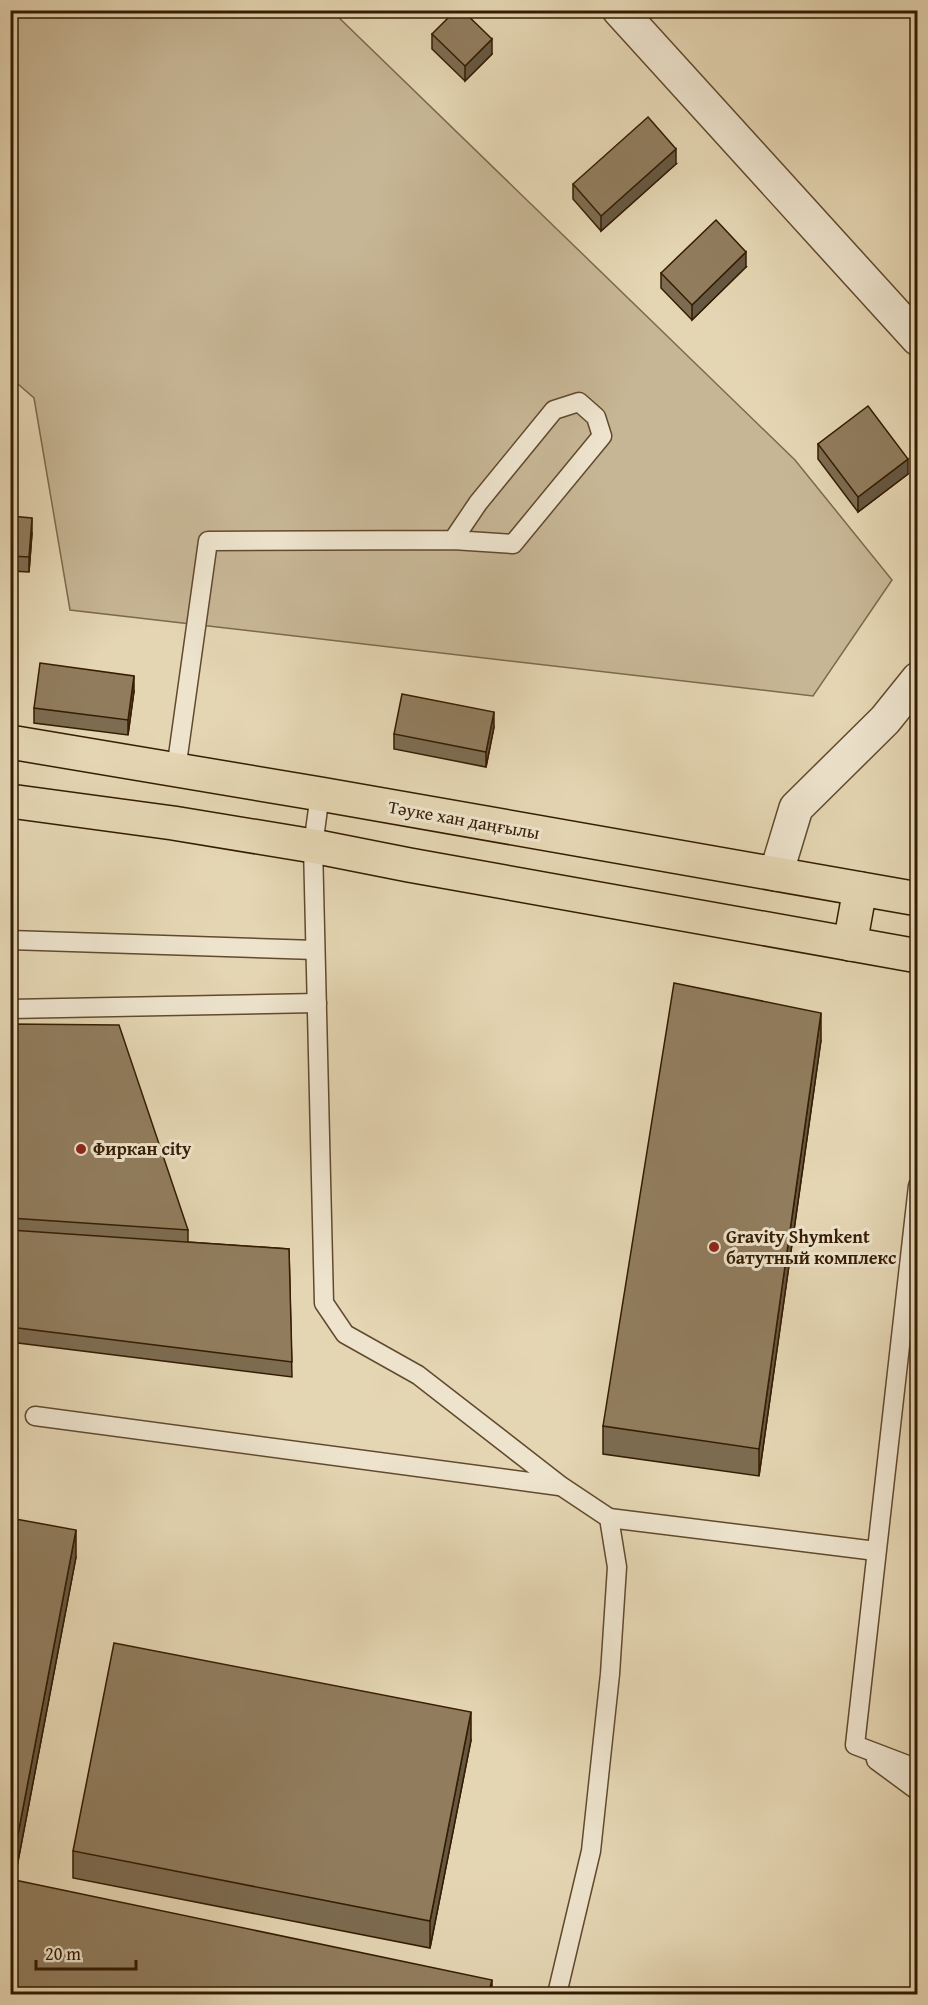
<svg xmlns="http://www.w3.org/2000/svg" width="928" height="2005" font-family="'Gentium Book Plus',serif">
<rect width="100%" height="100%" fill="#e5d6b3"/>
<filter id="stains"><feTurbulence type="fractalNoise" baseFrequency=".00333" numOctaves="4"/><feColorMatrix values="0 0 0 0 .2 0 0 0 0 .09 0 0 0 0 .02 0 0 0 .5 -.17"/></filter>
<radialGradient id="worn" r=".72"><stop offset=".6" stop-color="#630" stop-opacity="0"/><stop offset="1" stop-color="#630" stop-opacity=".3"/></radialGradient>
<!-- green -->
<polygon fill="#c7b695" stroke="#7e694c" stroke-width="1.5" points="11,11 332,11 795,460 892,580 813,696 70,610 34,398 11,378"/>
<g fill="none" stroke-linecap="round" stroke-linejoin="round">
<!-- service casing -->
<g stroke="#614a2e" stroke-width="21">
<g id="service">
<polyline points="176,770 208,541 453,540 513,544 602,436 596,417 579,402 554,410 478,503 453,540"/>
<polyline points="320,794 313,846 324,1303 345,1334 418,1375 561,1486 609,1518 617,1567 610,1674 591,1851 557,1994"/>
<polyline points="10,940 315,950"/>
<polyline points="10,1009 317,1003"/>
<polyline points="918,1186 855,1745 918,1769"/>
<polyline points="35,1416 559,1486"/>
<polyline points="609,1518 876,1551"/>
<polyline points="876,1760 918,1791"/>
</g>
</g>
<!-- minor casing -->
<g stroke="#614a2e" stroke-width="36">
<g id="minor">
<polyline points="619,10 918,339"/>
<polyline points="776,874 796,808 885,720 918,679"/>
</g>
</g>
<!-- primary casing -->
<g stroke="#351c02" stroke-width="36">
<g id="primary">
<polyline points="10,742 320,794 918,899"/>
<polyline points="10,801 173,823 313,846 409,865 918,956"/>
<polyline points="850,944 860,889"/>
</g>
</g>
<!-- service -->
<use href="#service" stroke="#eee4ce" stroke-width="18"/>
<!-- minor -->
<use href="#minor" stroke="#eee4ce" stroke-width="33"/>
<!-- primary -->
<use href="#primary" stroke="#e5d6b3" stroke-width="33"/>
</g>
<!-- wall -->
<g fill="#7d6c51" stroke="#351c02" stroke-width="1.5">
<polygon points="432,34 492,54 465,81 432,49"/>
<polygon points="676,164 601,231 573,199 573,184"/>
<polygon points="746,267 692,320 661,288 661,273"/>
<polygon points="818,444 908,474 858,512 818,459"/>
<polygon points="10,516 32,533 29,572 10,571"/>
<polygon points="134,691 128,735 34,723 34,708"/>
<polygon points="494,727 486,767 394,749 394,734"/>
<polygon points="10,1024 188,1230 188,1242 289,1249 292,1377 10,1342"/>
<polygon points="821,1040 759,1476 603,1454 603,1426"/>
<polygon points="10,1518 76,1557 15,1877 10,1876"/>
<polygon points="471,1740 430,1948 73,1878 73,1851"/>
</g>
<!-- shaded-wall -->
<g fill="#665842" stroke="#351c02" stroke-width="1.5">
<polygon points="492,39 492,54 465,81 465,66"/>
<polygon points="676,149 676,164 601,231 601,216"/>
<polygon points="746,252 746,267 692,320 692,305"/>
<polygon points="908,459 908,474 858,512 858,497"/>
<polygon points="32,518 32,533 29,572 29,557"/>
<polygon points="134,676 134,691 128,735 128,720"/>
<polygon points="494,712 494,727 486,767 486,752"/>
<polygon points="821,1013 821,1040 759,1476 759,1449"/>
<polygon points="76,1530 76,1557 15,1877 15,1850"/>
<polygon points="471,1712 471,1740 430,1948 430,1921"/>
<polygon points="492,1980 492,1995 488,1995"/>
</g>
<!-- building -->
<g fill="#917d5e" stroke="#351c02" stroke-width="1.5">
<polygon points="456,10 462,10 492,39 465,66 432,34"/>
<polygon points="648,117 676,149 601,216 573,184"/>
<polygon points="716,220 746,252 692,305 661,273"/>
<polygon points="868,406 908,459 858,497 818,444"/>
<polygon points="10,516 32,518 29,557 10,556"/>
<polygon points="40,663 134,676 128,720 34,708"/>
<polygon points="402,694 494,712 486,752 394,734"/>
<polygon points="674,983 821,1013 759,1449 603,1426"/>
<polygon points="10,1024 119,1025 188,1230 10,1218"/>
<polygon points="10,1230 289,1249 292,1362 10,1327"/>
<polygon points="10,1518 76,1530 15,1850 10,1849"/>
<polygon points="114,1643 471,1712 430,1921 73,1851"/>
<polygon points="10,1879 492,1980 488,1995 10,1995"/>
</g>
<!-- markers -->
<g fill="#8f2418" stroke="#eee4ce" stroke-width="2">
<circle cx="81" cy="1149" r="6"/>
<circle cx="714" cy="1247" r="6"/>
</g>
<g text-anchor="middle" stroke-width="6" stroke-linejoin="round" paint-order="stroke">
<!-- street labels -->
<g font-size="18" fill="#351c02" stroke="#eee4ce">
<text transform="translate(464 820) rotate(10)" y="6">Тәуке хан даңғылы</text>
</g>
<!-- poi labels -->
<g font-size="18" font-weight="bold" fill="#351c02" stroke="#eee4ce" text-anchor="start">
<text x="93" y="1155">Фиркан city</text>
<text x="726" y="1243">Gravity Shymkent<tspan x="726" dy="21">батутный комплекс</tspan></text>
</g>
</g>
<!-- margin -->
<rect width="928" height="2005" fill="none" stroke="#e5d6b3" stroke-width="36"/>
<rect x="12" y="12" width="904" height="1981" fill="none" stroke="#351c02" stroke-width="3"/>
<rect x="18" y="18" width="892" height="1969" fill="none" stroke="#351c02" stroke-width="1.5"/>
<!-- scale -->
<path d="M36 1960v9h100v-9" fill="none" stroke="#351c02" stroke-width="3"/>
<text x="45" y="1960" font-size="18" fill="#351c02" stroke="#eee4ce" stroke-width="4.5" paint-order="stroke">20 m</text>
<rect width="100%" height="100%" filter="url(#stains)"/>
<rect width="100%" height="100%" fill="url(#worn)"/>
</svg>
